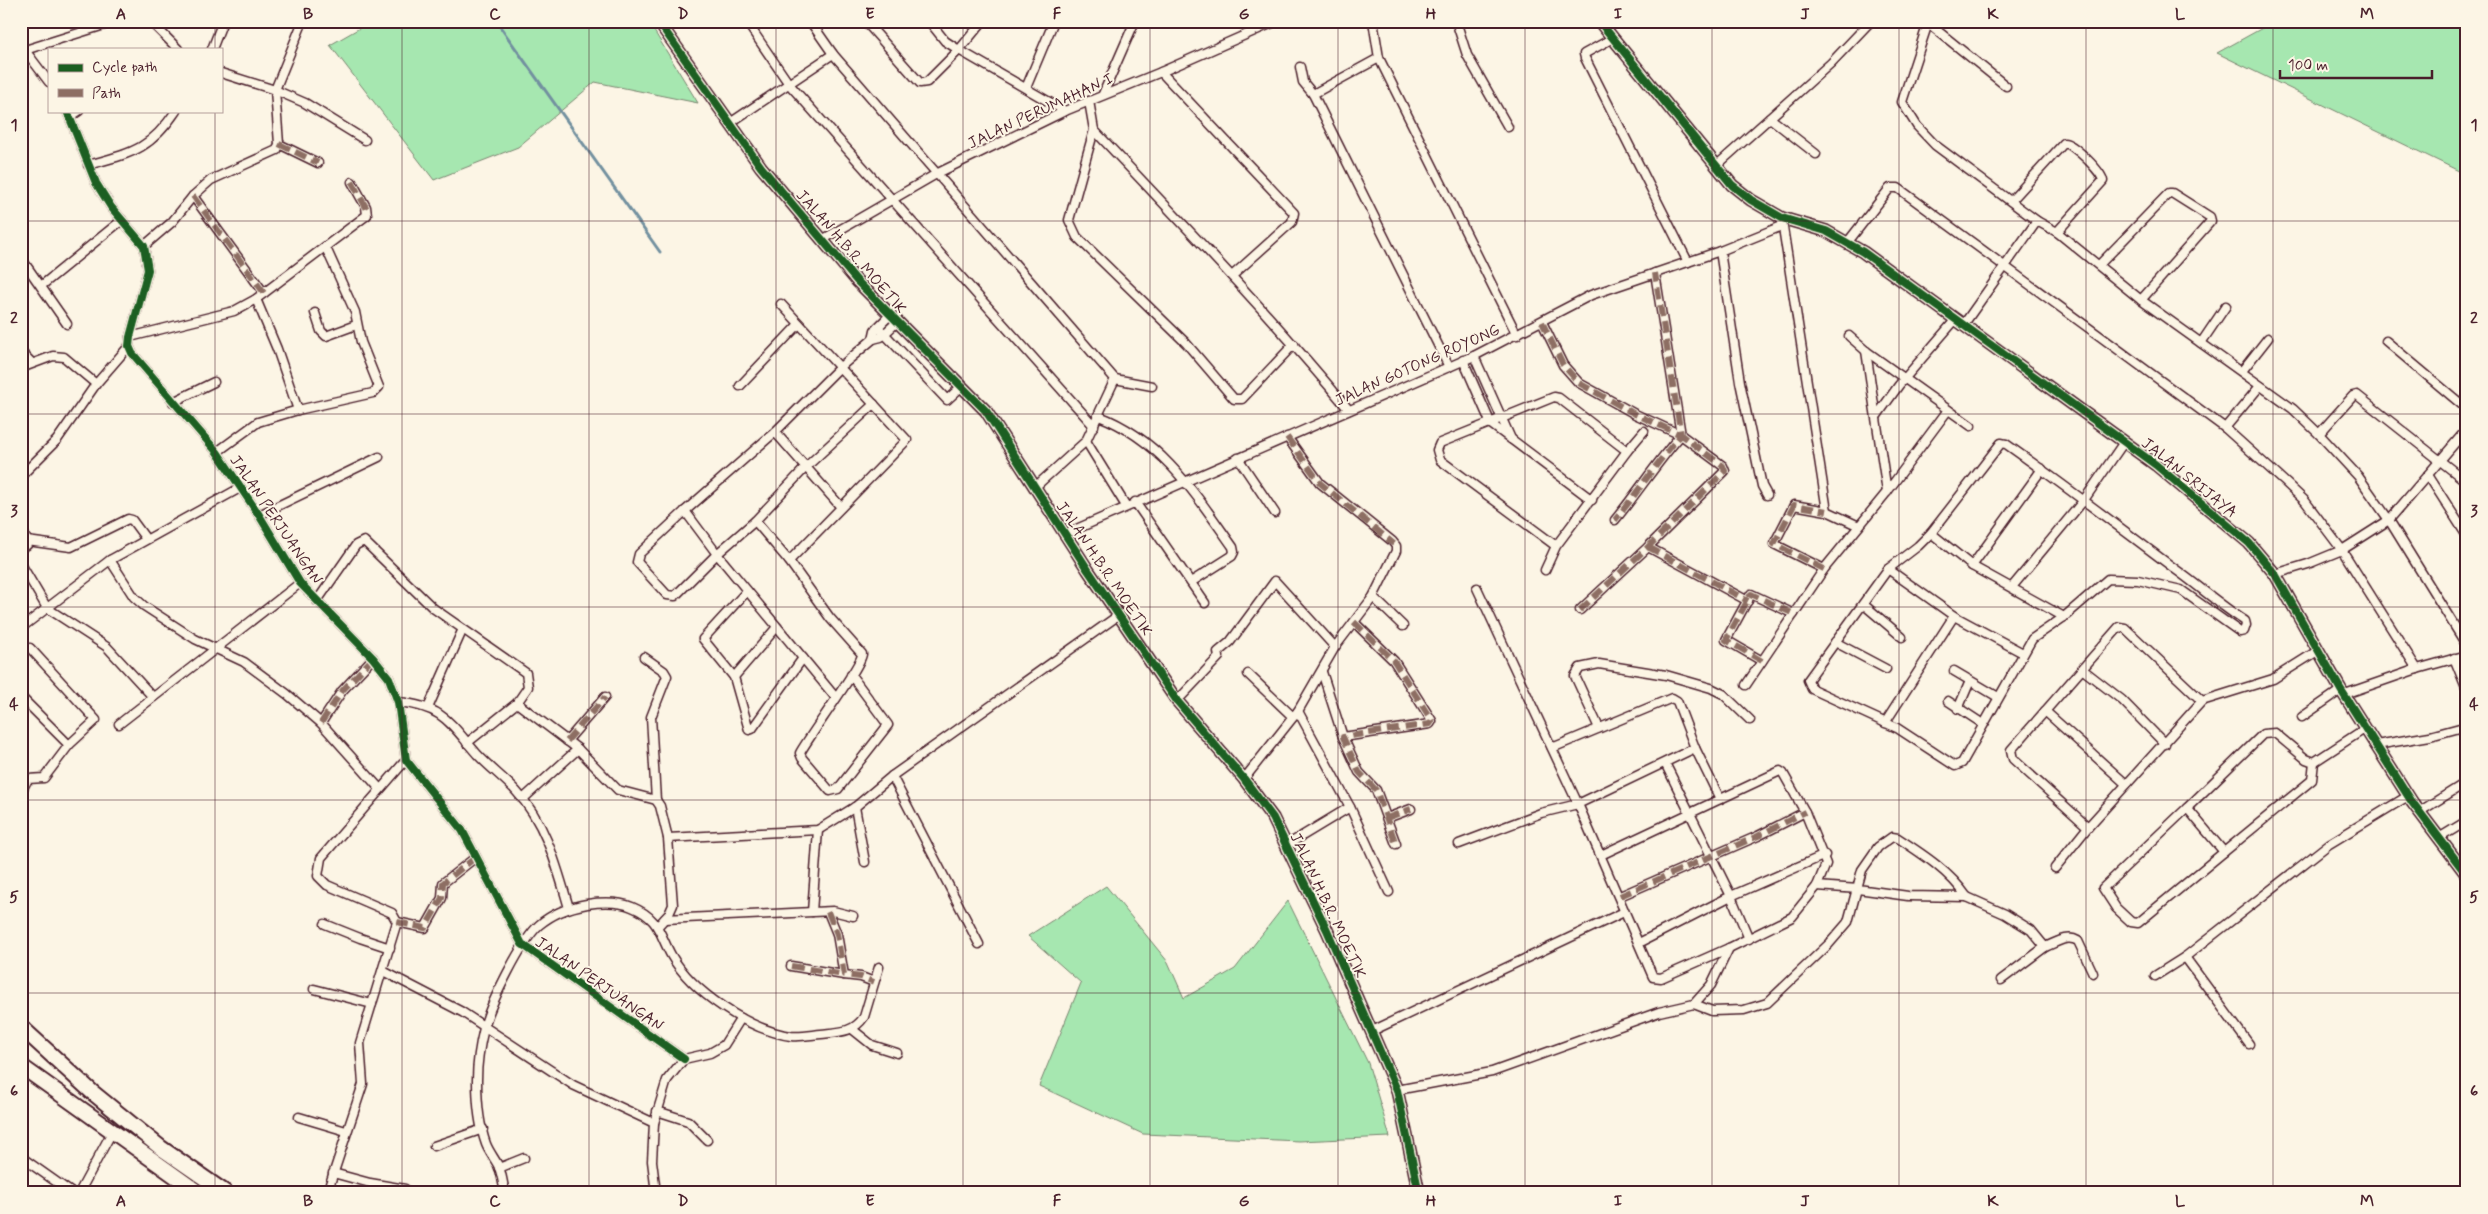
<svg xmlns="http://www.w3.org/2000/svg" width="2488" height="1214" font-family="Mynerve,sans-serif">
<rect width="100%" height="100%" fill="#fcf5e5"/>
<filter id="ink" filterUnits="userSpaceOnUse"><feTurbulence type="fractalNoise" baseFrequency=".02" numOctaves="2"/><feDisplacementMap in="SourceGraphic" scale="10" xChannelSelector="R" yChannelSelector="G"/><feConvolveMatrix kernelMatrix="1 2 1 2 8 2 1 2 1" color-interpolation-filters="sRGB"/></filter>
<g filter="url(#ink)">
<!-- green -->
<g fill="#a6e7b0" stroke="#78836e">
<polygon points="372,21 648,21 698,103 595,82 518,147 434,180 330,45"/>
<polygon points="2275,21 2467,21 2467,175 2217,53"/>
<polygon points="1106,886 1168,962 1184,998 1235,969 1288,901 1368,1063 1390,1137 1299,1141 1143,1134 1039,1086 1081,983 1028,936"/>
</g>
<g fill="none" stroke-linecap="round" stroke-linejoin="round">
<!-- stream -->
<polyline stroke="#72909f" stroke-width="3" points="496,21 660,252"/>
<!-- minor casing -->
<g stroke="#4a1f2b" stroke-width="11">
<g id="minor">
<polyline points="150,21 178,49"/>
<polyline points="746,21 789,84 1094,426"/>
<polyline points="810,21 833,54 1115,379 1086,441 1035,487"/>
<polyline points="865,21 920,83 927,82 959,50 1065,111"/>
<polyline points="929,21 945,41 959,50 983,21"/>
<polyline points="1373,21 1379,58 1517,335"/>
<polyline points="1456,21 1467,55 1508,127"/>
<polyline points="1926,21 1928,23 1902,102 1917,126 1935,145 2037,221 2057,232 2141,300 2293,409 2319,434 2358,476 2389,520 2467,646"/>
<polyline points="1928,23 2006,86"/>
<polyline points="1613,38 1584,54 1585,58 1688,262"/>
<polyline points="21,45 49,82"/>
<polyline points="212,49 223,21"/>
<polyline points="25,50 117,21"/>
<polyline points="1379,58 1313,94 1449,367"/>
<polyline points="1300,67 1303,82 1313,94"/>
<polyline points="1161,72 1294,213 1292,222 1232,276"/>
<polyline points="221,73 275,90 305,103 365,140"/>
<polyline points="1026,88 1054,21"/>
<polyline points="1103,94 1135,21"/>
<polyline points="1089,101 1094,130 1069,220 1077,237 1186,343 1234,399 1242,399 1294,344"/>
<polyline points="67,111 96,183 111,207 144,246 148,270 130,337 129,346 132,353 217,452 259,515 300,583 373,658 389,678 398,702 406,760 462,830 522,944 684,1059"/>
<polyline points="70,117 79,111"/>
<polyline points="1770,118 1816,154"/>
<polyline points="730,123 833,54"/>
<path d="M1094,130C1181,222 1268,312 1349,410"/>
<polyline points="279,144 318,163"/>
<path d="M88,165C131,153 150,150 176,111"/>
<polyline points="1716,166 1831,63 1871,21"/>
<polyline points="193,196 264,293"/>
<path d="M2011,201L2064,143C2073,143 2102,172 2103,181L2057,232"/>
<polyline points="1782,221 1827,511"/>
<polyline points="822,240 938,173 1065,111 1161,72 1277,21"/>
<polyline points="1847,243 1890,188 1898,188 2225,428 2286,483 2305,501 2342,550 2417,669"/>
<polyline points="144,246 172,222 193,196 211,180 277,150 279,144 275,90 303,21"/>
<polyline points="1720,251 1740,382 1762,486 1767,495"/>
<polyline points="21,258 67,324"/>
<polyline points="2099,265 2169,193 2172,193 2210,217 2211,221 2141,300"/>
<polyline points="41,286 122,220"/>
<polyline points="781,304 907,440 789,561"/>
<polyline points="315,313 321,331 326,336 356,325"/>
<path d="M1542,322L1563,365L1579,383L1635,414L1681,435C1657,462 1638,492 1615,520"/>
<polyline points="1964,324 2037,221"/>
<polyline points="878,327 947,400 962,386"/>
<polyline points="1849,336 1866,351 1971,426"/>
<polyline points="130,337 234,311 256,299 367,215 366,207 352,182"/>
<polyline points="873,339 875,330 889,316"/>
<polyline points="2386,341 2467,409"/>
<polyline points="2201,343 2226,306"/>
<polyline points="1866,351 1887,492"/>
<polyline points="21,352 31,362"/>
<polyline points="1474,356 1511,439"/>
<polyline points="1463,360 1491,424 1592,500"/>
<polyline points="21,368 53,356 64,357 96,384"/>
<polyline points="2242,371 2268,338"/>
<polyline points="1115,379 1152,386"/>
<polyline points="740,386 799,324"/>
<polyline points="173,402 214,382"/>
<polyline points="874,404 806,467 755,521 717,554 675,596 667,595 637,562 639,554 685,511 775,432 839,368 873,339 881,337 896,323"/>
<polyline points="298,410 373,393 379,387 361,342 355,312 326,248"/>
<path d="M1099,416C1162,440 1196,495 1233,547L1234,552L1232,556L1191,582"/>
<polyline points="1876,417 1899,385 1956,319"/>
<polyline points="2225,428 2260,386"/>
<polyline points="775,432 841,507"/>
<polyline points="2319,434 2353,396 2357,395 2467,482"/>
<polyline points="1086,441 1126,506"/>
<path d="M2001,443L2006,444C2063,484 2119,527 2175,569C2199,586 2220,605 2245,621L2246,625L2244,631L2240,632L2181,590L2138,580L2108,579L2064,617L2032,639L1962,763L1955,766L1897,728L1812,689L1808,680L1888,569L1918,546L1931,533Z"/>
<polyline points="1627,451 1644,431"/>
<polyline points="217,452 258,422 298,410 277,349 256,299"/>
<polyline points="1238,458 1275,513"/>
<polyline points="2428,475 2467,536"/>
<polyline points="21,476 57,440 96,384 129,346"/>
<polyline points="1135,502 1205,603"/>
<polyline points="685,511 717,554 836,698"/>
<polyline points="259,515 379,457"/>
<path d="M755,521L789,561L830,618L862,654C862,665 809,736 800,753L802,758L830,791L838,789L888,725L851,675"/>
<polyline points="21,526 27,541"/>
<polyline points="1931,533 1972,566 2064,617"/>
<polyline points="1065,534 1474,356 1591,295 1720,251 1782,226"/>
<polyline points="27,541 71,547 128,519 132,520 146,539"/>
<polyline points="1648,547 1748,601"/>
<polyline points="21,548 27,545 27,541"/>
<polyline points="110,560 134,597 144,606 195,639 244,662 287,694 321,723 380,789"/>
<polyline points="21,564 47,608 107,647 153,697"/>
<polyline points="1972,566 2042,469"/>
<polyline points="1824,569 1774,544 1794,505 1827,511 1859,526"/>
<polyline points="1888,569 1954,616 2023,653"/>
<polyline points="1545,570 1556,546 1627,451 1559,398 1554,397 1440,443 1437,450 1440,460 1556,546"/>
<polyline points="2275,574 2308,564 2342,550 2389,520 2467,429"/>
<polyline points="2012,587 2084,500 2124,442"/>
<polyline points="1477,588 1578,804 1653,977 1661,978 1729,948 1792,917 1817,886 1826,864 1805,812 1783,773 1780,771 1601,855"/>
<polyline points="747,591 703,639 734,677 749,730 752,729 803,658"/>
<polyline points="1373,597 1403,626"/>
<polyline points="317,601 356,545 364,541 433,608 526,673 528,687 517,703 467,743"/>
<polyline points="1863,604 1902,637"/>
<polyline points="1580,610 1648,547 1725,471 1723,466 1681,435 1655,273"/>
<polyline points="21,628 110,560 240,488"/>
<polyline points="1835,642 1886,669"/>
<polyline points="644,657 664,671 667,676 651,717 656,800"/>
<polyline points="2454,658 2467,690"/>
<polyline points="1762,661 1726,640 1751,594 1794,614"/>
<polyline points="2082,669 2122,700 2165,744"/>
<polyline points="1954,671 1998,697"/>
<polyline points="1322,672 1343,737 1359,772 1376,790 1396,844"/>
<polyline points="1248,674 1293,717"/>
<polyline points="734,677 777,627"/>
<polyline points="1746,685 1824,569 1887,492 1948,410"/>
<polyline points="2345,694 2417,669 2467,655"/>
<polyline points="23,699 69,745"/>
<polyline points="1177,701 1219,657 1218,652 1230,642 1275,581 1335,647"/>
<polyline points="1948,701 1983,724"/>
<path d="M398,702C444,707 449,722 477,754C489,767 504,778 516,791C546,823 557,867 569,908"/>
<polyline points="517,703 578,749 523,799"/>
<polyline points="428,708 462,631"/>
<polyline points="1958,709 1970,681"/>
<polyline points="1298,711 1350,807 1389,892"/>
<polyline points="2045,711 2126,784"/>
<polyline points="2302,717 2341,690"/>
<polyline points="321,723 342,691 373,658"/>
<polyline points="1885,723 1954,616"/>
<polyline points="119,724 300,583"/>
<polyline points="1599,728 1575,676 1580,668 1599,664 1666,675 1711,688 1723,694 1750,720"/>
<polygon points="2275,733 2306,759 2314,762 2312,780 2224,852 2187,808 2263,734"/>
<polyline points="1343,737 1430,724 1432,721 1394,661 1354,622"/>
<polyline points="567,741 605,697"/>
<polyline points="2376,745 2430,736 2467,726"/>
<polyline points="1552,748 1672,698 1677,701 1695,748 1720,799"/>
<polyline points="578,749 618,790 656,800 660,806 668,838 673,905 669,914 658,926"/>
<polyline points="2314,762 2366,728"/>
<polyline points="1665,763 1731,896 1749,939"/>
<polyline points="892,776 1119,615"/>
<polyline points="1244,779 1298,711 1335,647 1373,597 1396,551 1396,546 1392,541 1320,483 1287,437"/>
<polyline points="21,792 28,779 44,778 69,745 96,720 30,648"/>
<polyline points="855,807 865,862"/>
<polyline points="2187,808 2103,888 2116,908 2131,922 2138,923 2224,852"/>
<polyline points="2419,812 2467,782"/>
<polyline points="1387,818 1411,809"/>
<polyline points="2088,827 2013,759 2011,750 2119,627 2125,628 2202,701"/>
<polyline points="668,838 818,830 855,807 892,776 979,944"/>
<polyline points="2439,838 2467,821"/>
<polyline points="1459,844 1541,813 1578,804 1695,748"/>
<polyline points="1287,845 1350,807"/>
<polyline points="2055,868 2088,827 2202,701 2273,679 2319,650"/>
<polyline points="1817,886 1858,889 1908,896 1967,897 2005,914 2031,930 2045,947 2001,980"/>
<polyline points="1620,896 1758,836 1805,812"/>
<polyline points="812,912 818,830"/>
<polyline points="828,912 837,934 844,975 861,977 874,982"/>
<polyline points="665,919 833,911 853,916"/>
<polyline points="397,922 425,928 442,898 443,883 476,857"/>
<polyline points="325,924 360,938 390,948"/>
<polyline points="1639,943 1731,896 1825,855"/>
<path d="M2045,947C2056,943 2067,934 2078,941L2093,973"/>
<polyline points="2185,957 2249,1044"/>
<polyline points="791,966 844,975"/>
<polyline points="383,971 462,1012 573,1085 654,1123"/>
<polyline points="2155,976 2185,957 2329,844 2408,796"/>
<polyline points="314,989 372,1004"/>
<polyline points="1694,1004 1711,985 1729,948"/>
<polyline points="852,1029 872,1045 897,1053"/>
<polyline points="1372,1031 1624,912"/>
<path d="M1397,1090L1492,1072L1659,1012L1694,1004L1712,1011L1744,1010L1767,1003L1829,944L1848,922L1862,870L1878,847L1892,837L1898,838C1924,855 1950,872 1967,897"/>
<polyline points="657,1111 688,1121 707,1140"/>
<polyline points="299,1117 346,1131"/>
<polyline points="434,1146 483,1129"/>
<polyline points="21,1157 72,1193"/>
<polyline points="499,1168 524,1158"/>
<polyline points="333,1173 370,1183 405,1189"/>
<polyline points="79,1193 113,1130"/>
<polyline points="327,1193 363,1084 360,1043 397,922 392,913 327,885 318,876 321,858 406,760"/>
<path d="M505,1193C503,1184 502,1175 499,1167C495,1159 489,1152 486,1144C479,1125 477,1100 477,1080C477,1063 480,1044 484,1028C490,1004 522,940 539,925C553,913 570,907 587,904C602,902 618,901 632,907C659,918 659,933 671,955C692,992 749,1030 791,1036C801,1037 811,1035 821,1034C839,1032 853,1033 864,1017L879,967"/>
<polyline points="656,1193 652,1161 654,1123 667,1080 684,1059 710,1053 724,1045 741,1018"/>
</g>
</g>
<!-- tertiary casing -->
<g stroke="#4a1f2b" stroke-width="14">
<g id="tertiary">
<polyline points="658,21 761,167 857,281 986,411 1088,570 1177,701 1244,779 1273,818 1327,930 1397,1090 1419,1193"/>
<polyline points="1599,21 1732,185 1751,200 1782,218 1826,231 1863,252 2156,465 2249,543 2275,574 2341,690 2412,802 2467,875"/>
</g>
</g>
<!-- trunk casing -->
<g stroke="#4a1f2b" stroke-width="18">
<g id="trunk">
<polyline points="21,1027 92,1092 161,1148 226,1193"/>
<polyline points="21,1066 199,1193"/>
</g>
</g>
<!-- minor -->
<use href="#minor" stroke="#fcf5e5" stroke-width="8"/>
<!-- tertiary -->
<use href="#tertiary" stroke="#fcf5e5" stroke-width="10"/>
<!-- trunk -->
<use href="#trunk" stroke="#fcf5e5" stroke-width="14"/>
<!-- quiet -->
<g stroke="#8d6e63" stroke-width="6" stroke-dasharray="12 6" stroke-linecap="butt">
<polyline points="279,144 318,163"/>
<polyline points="352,182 368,211"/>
<polyline points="193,196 264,293"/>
<path d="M1542,322L1563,365L1579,383L1635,414L1681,435C1657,462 1638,492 1615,520"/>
<polyline points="1287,437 1320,483 1394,544"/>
<polyline points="1648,547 1748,601"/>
<polyline points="1824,569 1774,544 1794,505 1827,511"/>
<polyline points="1580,610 1648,547 1725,471 1723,466 1681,435 1655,273"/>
<polyline points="1354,622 1394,661 1432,721 1430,724 1343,737 1359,772 1376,790 1396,844"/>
<polyline points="1762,661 1726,640 1751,594 1794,614"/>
<polyline points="321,723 342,691 373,658"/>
<polyline points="567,741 605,697"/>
<polyline points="1387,818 1411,809"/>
<polyline points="1620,896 1758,836 1805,812"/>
<polyline points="828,912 837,934 844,975 861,977 874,982"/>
<polyline points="397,922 425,928 442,898 443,883 476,857"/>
<polyline points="791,966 844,975"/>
</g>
<!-- cycleway casing -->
<g stroke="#fcf5e5" stroke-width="11">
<g id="cycleway">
<polyline points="658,21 761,167 857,281 986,411 1088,570 1177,701 1244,779 1273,818 1327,930 1397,1090 1419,1193"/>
<polyline points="1599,21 1732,185 1751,200 1782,218 1826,231 1863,252 2156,465 2249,543 2275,574 2341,690 2412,802 2467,875"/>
<polyline points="67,111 96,183 111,207 144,246 148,270 130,337 129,346 132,353 217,452 259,515 300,583 373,658 389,678 398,702 406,760 462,830 522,944 684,1059"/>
</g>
</g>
<!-- cycleway -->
<use href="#cycleway" stroke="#1b5e20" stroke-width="8"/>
</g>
</g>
<!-- grid -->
<path fill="none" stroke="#4a1f2b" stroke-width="1" stroke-opacity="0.55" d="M215,21V49M402,21V1193M589,21V1193M776,21V1193M963,21V1193M1150,21V1193M1338,21V1193M1525,21V1193M1712,21V1193M1899,21V1193M2086,21V1193M2273,21V1193M215,111V1193M21,221H2467M21,414H2467M21,607H2467M21,800H2467M21,993H2467"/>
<g text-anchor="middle" stroke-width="4" stroke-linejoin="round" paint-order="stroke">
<!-- street labels -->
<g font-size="16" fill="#4a1f2b" stroke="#fcf5e5">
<text transform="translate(1040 110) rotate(-25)" y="6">JALAN PERUMAHAN I</text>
<text transform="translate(852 251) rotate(49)" y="6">JALAN H.B.R. MOETIK</text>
<text transform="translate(1417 364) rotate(-24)" y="6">JALAN GOTONG ROYONG</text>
<text transform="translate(2190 477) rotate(39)" y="6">JALAN SRIJAYA</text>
<text transform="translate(277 519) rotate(56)" y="6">JALAN PERJUANGAN</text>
<text transform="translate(1105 568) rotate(56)" y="6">JALAN H.B.R. MOETIK</text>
<text transform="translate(1329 905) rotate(65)" y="6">JALAN H.B.R. MOETIK</text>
<text transform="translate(600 983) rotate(35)" y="6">JALAN PERJUANGAN</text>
</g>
</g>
<!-- margin -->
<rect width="2488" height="1214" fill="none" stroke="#fcf5e5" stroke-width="55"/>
<!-- legend -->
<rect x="48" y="48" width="175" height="65" fill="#fcf5e5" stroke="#b59f9b"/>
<rect x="58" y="64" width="25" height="8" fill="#1b5e20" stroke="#b59f9b"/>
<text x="92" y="72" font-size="15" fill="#4a1f2b">Cycle path</text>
<rect x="58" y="89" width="25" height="8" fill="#8d6e63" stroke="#b59f9b"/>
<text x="92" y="98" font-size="15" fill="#4a1f2b">Path</text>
<!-- scale -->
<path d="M2280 70v8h152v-8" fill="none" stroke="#4a1f2b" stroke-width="2.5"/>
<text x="2288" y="70" font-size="15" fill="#4a1f2b" stroke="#fcf5e5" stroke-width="4" paint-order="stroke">100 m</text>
<rect x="28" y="28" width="2432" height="1158" fill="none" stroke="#4a1f2b" stroke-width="2"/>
<g font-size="16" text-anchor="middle" font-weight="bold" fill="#4a1f2b">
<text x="121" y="19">A</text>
<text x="308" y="19">B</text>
<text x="495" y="19">C</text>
<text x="683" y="19">D</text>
<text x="870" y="19">E</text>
<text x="1057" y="19">F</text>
<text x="1244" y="19">G</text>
<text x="1431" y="19">H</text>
<text x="1618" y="19">I</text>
<text x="1805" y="19">J</text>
<text x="1993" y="19">K</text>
<text x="2180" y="19">L</text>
<text x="2367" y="19">M</text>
<text x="14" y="130">1</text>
<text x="2474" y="130">1</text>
<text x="14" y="323">2</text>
<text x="2474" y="323">2</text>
<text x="14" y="516">3</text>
<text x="2474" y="516">3</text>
<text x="14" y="709">4</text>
<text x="2474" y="709">4</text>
<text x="14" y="902">5</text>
<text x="2474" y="902">5</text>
<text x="14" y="1096">6</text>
<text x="2474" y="1096">6</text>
<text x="121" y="1206">A</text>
<text x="308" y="1206">B</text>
<text x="495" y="1206">C</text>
<text x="683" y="1206">D</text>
<text x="870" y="1206">E</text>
<text x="1057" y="1206">F</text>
<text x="1244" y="1206">G</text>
<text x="1431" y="1206">H</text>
<text x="1618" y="1206">I</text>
<text x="1805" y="1206">J</text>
<text x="1993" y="1206">K</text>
<text x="2180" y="1206">L</text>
<text x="2367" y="1206">M</text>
</g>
</svg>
